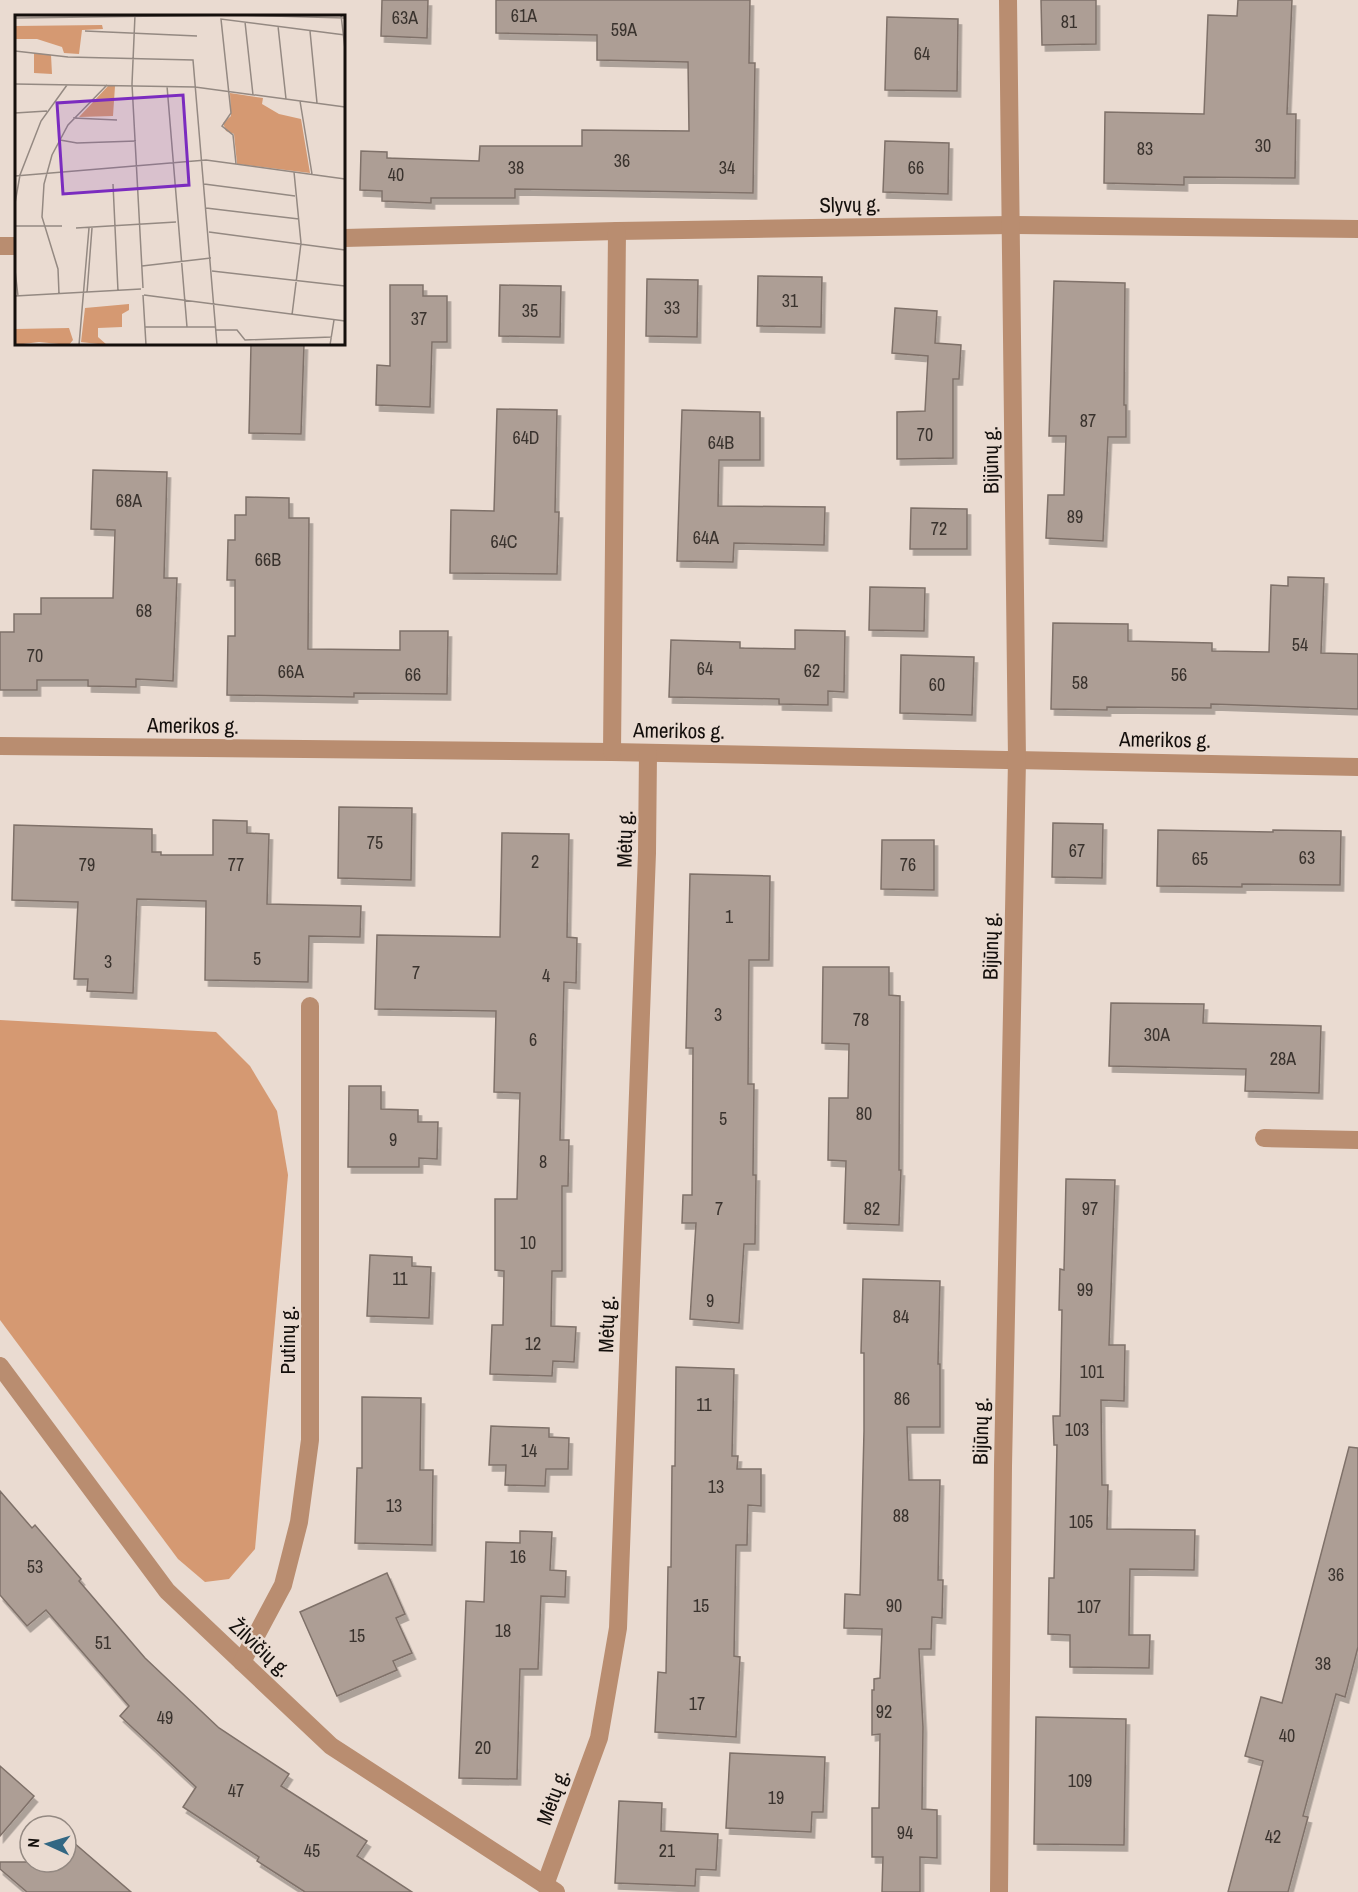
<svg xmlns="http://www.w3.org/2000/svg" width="1358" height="1892" font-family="'Archivo Narrow',sans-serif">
<defs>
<filter id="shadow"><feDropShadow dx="3.5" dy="6" stdDeviation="0" flood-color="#0004"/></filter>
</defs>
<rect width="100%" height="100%" fill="#eadbd1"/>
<!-- forest -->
<polygon fill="#d59972" points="0,1020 216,1032 250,1066 277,1111 288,1175 255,1549 229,1579 205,1582 178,1559 0,1320"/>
<!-- building -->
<g fill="#ad9e95" stroke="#7f7169" stroke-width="1.5" filter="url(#shadow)">
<polygon points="382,0 428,0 427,38 381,36"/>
<polygon points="496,0 750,0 749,63 755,63 753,193 515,189 515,198 431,198 431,203 382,201 382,191 360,190 361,151 387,152 387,158 479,161 480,146 582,146 582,130 689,131 688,62 597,60 597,35 496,33"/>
<polygon points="1041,0 1096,0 1096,44 1042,45"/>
<polygon points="1238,0 1292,0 1287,114 1296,114 1295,178 1184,177 1184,185 1104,183 1105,112 1204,114 1208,15 1237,16"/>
<polygon points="887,17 958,19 957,91 885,90"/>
<polygon points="885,141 949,143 948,194 883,192"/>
<polygon points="758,276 822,277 821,327 757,326"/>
<polygon points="647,279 698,280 697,337 646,336"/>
<polygon points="1054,281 1125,283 1124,405 1126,405 1126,437 1108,437 1103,541 1046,538 1048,495 1064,495 1066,436 1049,436"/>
<polygon points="390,285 423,285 423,296 447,296 447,342 432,342 430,407 376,405 377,365 390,366"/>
<polygon points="500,285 561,286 560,337 499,336"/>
<polygon points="895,308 937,311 935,343 961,345 959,379 953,379 953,458 897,459 897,412 925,411 928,356 892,353"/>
<polygon points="251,344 304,344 301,434 249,433"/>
<polygon points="497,409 557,410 555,512 559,512 557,574 450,573 451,510 494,511"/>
<polygon points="682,410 760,412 760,460 719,460 718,506 825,507 824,545 734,543 733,562 677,561"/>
<polygon points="93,470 167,472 164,578 177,578 173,681 136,679 136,687 88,686 88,680 37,680 37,690 0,690 0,632 14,632 14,614 41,614 41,598 113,598 115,530 91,529"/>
<polygon points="246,497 289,498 289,518 309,518 308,649 400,650 400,631 448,631 447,694 354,693 354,697 227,695 228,636 235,636 235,580 227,580 228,540 235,540 235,515 246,515"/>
<polygon points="911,508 967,509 967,549 910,549"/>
<polygon points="1288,577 1324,578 1321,653 1358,654 1358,709 1211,704 1211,708 1107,707 1107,710 1051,709 1053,623 1128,624 1128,641 1212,643 1212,651 1269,652 1271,585 1288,586"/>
<polygon points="870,587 925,588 924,631 869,630"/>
<polygon points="795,630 845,631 844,692 828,691 828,705 779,704 779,699 669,697 671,640 740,642 740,648 795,649"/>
<polygon points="901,655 974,657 972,715 900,713"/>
<polygon points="339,807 412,808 411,880 338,878"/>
<polygon points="213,820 247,821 247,833 269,834 267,904 361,906 360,937 309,936 308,982 205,980 206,901 137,899 133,993 87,991 88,979 74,979 78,902 12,900 14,825 152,829 152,852 161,852 161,855 213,855"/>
<polygon points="1053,823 1103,824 1102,878 1052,877"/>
<polygon points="1158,830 1273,832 1273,830 1341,831 1340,885 1242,884 1242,887 1157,886"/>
<polygon points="502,833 569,834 567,937 577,938 576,983 564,982 560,1140 569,1140 568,1186 562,1186 562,1271 552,1271 551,1326 576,1327 574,1362 553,1361 552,1376 490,1374 492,1325 503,1325 504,1271 495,1270 495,1199 517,1199 520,1093 494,1092 496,1011 375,1009 377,935 500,937"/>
<polygon points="882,840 934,840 934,890 881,889"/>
<polygon points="690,874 770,876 769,960 749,960 748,1084 754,1084 753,1175 756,1175 755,1244 744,1244 739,1323 690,1319 696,1223 682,1223 683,1195 692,1195 693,1048 686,1048"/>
<polygon points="823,967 889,967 889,995 900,996 899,1170 901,1170 899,1225 844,1223 846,1161 828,1160 829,1098 848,1098 849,1044 822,1043"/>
<polygon points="1111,1003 1204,1004 1203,1023 1321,1026 1319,1093 1245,1091 1246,1069 1109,1066"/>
<polygon points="349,1086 381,1086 381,1109 418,1110 418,1122 438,1122 437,1159 419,1158 419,1167 348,1167"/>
<polygon points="1066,1179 1115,1180 1109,1345 1125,1345 1124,1401 1101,1400 1102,1485 1108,1485 1107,1529 1195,1530 1194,1570 1130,1569 1129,1635 1150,1635 1149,1668 1070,1667 1070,1635 1048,1634 1049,1578 1054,1578 1057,1445 1054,1445 1053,1416 1060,1416 1062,1310 1059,1310 1060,1269 1064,1270"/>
<polygon points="370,1255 412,1257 412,1266 431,1267 429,1318 367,1316"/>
<polygon points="863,1279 940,1281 938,1364 940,1364 940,1427 907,1427 909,1480 940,1480 938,1580 943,1580 942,1618 932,1617 931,1649 919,1649 923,1727 922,1809 937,1810 937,1858 920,1857 920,1892 882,1892 883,1857 872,1857 872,1808 879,1808 880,1734 872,1735 872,1690 874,1690 874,1679 880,1678 882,1629 844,1628 845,1594 860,1595 864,1431 864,1353 861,1353"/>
<polygon points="676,1367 734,1369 732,1456 738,1456 737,1469 761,1469 761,1506 748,1505 747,1545 736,1545 734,1656 740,1657 736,1737 655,1732 658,1672 666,1673 668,1567 671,1567 672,1466 675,1466"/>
<polygon points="362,1397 421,1398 420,1470 433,1470 432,1545 355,1543 357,1468 362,1468"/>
<polygon points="491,1426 549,1428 549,1437 569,1438 568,1469 546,1469 545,1486 505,1485 506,1465 489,1465"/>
<polygon points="1349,1447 1358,1448 1358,1647 1345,1697 1336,1694 1303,1816 1308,1817 1288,1892 1228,1892 1263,1761 1245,1756 1261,1697 1282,1703"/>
<polygon points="0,1491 32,1528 35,1525 81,1579 79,1581 145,1658 219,1728 289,1774 281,1786 367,1841 357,1856 412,1892 305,1892 257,1861 259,1857 183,1807 196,1787 120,1716 129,1706 46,1610 27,1626 0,1595"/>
<polygon points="520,1531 552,1532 550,1570 566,1571 565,1597 541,1596 538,1669 520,1669 517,1779 459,1778 466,1601 484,1602 486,1542 520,1543"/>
<polygon points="387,1573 405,1614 396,1618 412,1653 393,1661 397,1670 337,1696 300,1612"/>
<polygon points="1036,1717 1126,1719 1124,1845 1034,1844"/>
<polygon points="730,1753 825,1757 823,1812 812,1812 811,1832 726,1828"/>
<polygon points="0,1766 34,1796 0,1836"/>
<polygon points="619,1801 662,1803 661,1831 718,1834 716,1870 696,1869 695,1886 615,1883"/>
<polygon points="66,1836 131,1892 27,1892 0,1869 0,1862 66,1862"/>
</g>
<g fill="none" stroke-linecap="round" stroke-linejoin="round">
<!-- minor -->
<g stroke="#b98d70" stroke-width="18">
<polyline points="344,238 617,231 1011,225 1358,229"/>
<polyline points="0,246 16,246"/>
<polyline points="0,746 612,752 1358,767"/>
<polyline points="612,752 617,231"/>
<polyline points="1264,1138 1358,1140"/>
<polyline points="0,1366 167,1591 242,1662 331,1746 556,1892"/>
<polyline points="242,1662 283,1585 299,1522 310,1440 310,1006"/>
<polyline points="545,1885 599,1738 618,1628 647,853 648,753"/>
<polyline points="999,1892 1003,1466 1017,760 1008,0"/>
</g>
</g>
<g text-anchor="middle" stroke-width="4.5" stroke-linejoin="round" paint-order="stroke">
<!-- number labels -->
<g font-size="18" fill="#3a332e">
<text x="524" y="22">61A</text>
<text x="405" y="24">63A</text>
<text x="1069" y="28">81</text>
<text x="624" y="36">59A</text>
<text x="922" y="60">64</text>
<text x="1263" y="152">30</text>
<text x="1145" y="155">83</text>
<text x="622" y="167">36</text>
<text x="516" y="174">38</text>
<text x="727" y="174">34</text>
<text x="916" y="174">66</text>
<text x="396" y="181">40</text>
<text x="790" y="307">31</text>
<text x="672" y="314">33</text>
<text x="530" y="317">35</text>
<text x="419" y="325">37</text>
<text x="1088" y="427">87</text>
<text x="925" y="441">70</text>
<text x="526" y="444">64D</text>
<text x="721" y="449">64B</text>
<text x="129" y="507">68A</text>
<text x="1075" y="523">89</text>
<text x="939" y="535">72</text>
<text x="706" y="544">64A</text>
<text x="504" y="548">64C</text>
<text x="268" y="566">66B</text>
<text x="144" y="617">68</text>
<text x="1300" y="651">54</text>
<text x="35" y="662">70</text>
<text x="705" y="675">64</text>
<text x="812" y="677">62</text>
<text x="291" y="678">66A</text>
<text x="413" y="681">66</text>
<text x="1179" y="681">56</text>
<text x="1080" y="689">58</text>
<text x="937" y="691">60</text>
<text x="375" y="849">75</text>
<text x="1077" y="857">67</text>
<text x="1307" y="864">63</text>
<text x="1200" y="865">65</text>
<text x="535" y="868">2</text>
<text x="87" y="871">79</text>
<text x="236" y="871">77</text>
<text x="908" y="871">76</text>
<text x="729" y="923">1</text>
<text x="257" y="965">5</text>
<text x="108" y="968">3</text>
<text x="416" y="979">7</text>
<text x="546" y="982">4</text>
<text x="718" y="1021">3</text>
<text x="861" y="1026">78</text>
<text x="1157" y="1041">30A</text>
<text x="533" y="1046">6</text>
<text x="1283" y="1065">28A</text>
<text x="864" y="1120">80</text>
<text x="723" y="1125">5</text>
<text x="393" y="1146">9</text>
<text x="543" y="1168">8</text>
<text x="719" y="1215">7</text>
<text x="872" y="1215">82</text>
<text x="1090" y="1215">97</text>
<text x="528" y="1249">10</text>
<text x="400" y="1285">11</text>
<text x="1085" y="1296">99</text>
<text x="710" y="1307">9</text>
<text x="901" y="1323">84</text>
<text x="533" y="1350">12</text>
<text x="1092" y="1378">101</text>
<text x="902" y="1405">86</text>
<text x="704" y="1411">11</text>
<text x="1077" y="1436">103</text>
<text x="529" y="1457">14</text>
<text x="716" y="1493">13</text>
<text x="394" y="1512">13</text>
<text x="901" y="1522">88</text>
<text x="1081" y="1528">105</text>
<text x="518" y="1563">16</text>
<text x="35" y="1573">53</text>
<text x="1336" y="1581">36</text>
<text x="701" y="1612">15</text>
<text x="894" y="1612">90</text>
<text x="1089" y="1613">107</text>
<text x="503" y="1637">18</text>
<text x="357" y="1642">15</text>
<text x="103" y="1649">51</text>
<text x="1323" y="1670">38</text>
<text x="697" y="1710">17</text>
<text x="884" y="1718">92</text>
<text x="165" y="1724">49</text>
<text x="1287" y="1742">40</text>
<text x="483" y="1754">20</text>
<text x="1080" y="1787">109</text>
<text x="236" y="1797">47</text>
<text x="776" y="1804">19</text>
<text x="905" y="1839">94</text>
<text x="1273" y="1843">42</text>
<text x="312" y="1857">45</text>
<text x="667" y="1857">21</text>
</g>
<!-- street labels -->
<g font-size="21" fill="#140f0c" stroke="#eadbd1">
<text transform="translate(850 205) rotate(-1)" y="7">Slyvų g.</text>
<text transform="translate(991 460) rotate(-91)" y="7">Bijūnų g.</text>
<text transform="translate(193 726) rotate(1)" y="7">Amerikos g.</text>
<text transform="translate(679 731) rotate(1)" y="7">Amerikos g.</text>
<text transform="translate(1165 740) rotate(1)" y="7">Amerikos g.</text>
<text transform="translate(625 839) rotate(-89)" y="7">Mėtų g.</text>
<text transform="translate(991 946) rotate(-89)" y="7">Bijūnų g.</text>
<text transform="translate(607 1324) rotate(-88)" y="7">Mėtų g.</text>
<text transform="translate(288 1340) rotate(-90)" y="7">Putinų g.</text>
<text transform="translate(981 1431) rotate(-89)" y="7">Bijūnų g.</text>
<text transform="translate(260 1648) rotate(43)" y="7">Žilvičių g.</text>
<text transform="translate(553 1797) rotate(-70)" y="7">Mėtų g.</text>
</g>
</g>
<!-- overview -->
<g transform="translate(15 15)">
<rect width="330" height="330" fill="#eadbd1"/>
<path d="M87,10L88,14L67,15L64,39L49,38L47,32L22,24H0V11ZM19,38L36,40L37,59L19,58ZM93,71H100L98,101L64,102ZM215,78L248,83L247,89L264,99L286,104L295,158L222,149L219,119L211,116L208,108L216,101ZM114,289V295L107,299V312L83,313V322L92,330L66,327L70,293ZM54,313L58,325L54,330L24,327L0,330V314Z" fill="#d59972"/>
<path fill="none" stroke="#948982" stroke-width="1.5" d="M120,0L117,69L128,273M222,0L330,3M326,0L330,34M0,3L221,0M230,7L238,80M263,11L271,84M70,16L182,21M295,16L302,88M0,36L53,42L178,45L202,330M0,69L180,72L330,92M152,71L172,312M285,86L297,159M0,98L32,96M58,103L102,105M45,125L62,128L121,126M221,149L218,120L207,111L216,98L206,4L330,20M0,161L191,145L330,164M98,169L103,276M189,169L280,181M0,188L5,160L26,106L52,70M191,193L284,204M0,211H47M61,213L161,207M194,217L330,235M127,251L196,243M0,255L3,281M197,256L330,271M72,278L77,213M44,279L43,254L27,202L29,169L37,140L53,110L92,70M128,280L131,330M129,280L330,306M0,281L126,274M277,300L286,228L279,157M130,312H201M201,315H222L230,325L317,322M64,330L74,213M315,330L319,305"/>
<path fill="#7b2cbf" fill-opacity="0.15" stroke="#7b2cbf" stroke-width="3" d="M168,80L174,170L48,179L42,88Z"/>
<rect width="330" height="330" fill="none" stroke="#140f0c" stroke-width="3"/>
</g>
<!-- north arrow -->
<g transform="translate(48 1844) rotate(274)"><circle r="28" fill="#eadbd1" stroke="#948982" stroke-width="1.5"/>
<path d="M0-4.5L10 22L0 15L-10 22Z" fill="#326783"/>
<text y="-9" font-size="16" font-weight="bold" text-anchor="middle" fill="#140f0c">N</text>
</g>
</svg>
